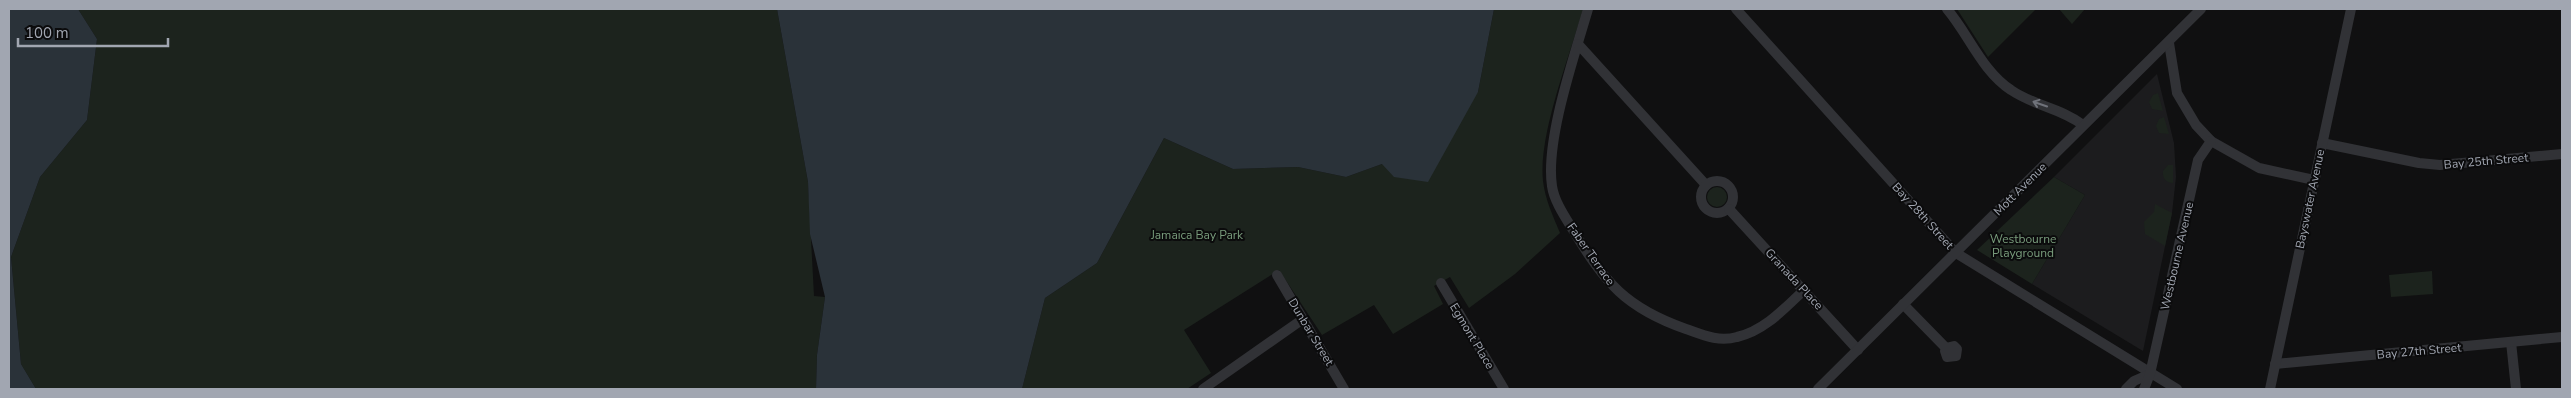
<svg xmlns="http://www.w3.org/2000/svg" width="2571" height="398" font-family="'Nunito Sans',sans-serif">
<rect width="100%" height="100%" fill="#101011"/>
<!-- built -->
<polygon fill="#1c1c1e" points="2157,74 2174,143 2176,177 2172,213 2143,351 2032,284 2085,195 2054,177"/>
<!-- green -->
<g fill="#1c231d">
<polygon points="78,9 777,9 808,182 814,296 825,297 817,355 816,389 36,389 21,364 11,257 40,177 87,120 97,39"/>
<path d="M1494,9H1583C1570,56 1538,134 1543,181C1545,199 1553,216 1560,233L1515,274L1469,308L1450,277L1434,286L1443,304L1393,334L1374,305L1322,335L1279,270L1184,330L1211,373L1187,389H1022L1045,298L1097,263L1164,138L1233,169L1298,167L1346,177L1382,164L1478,92Z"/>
<polygon points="1957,9 2036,9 1988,57"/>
<polygon points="2059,9 2085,9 2072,24"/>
<polygon points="2158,93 2163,111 2152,109 2149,102 2153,95"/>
<polygon points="2164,117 2169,134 2159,133 2156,126 2159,119"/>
<path d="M2168,165H2173V183C2166,183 2162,178 2163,171Z"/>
<polygon points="2054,177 2085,195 2032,284 1977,250"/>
<circle cx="1717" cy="197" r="10"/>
<polygon points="2155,204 2172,213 2165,246 2145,234 2144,222 2154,212"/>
<polygon points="2432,271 2433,294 2391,297 2389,275"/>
</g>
<!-- water -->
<g fill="#2a3239">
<polygon points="9,9 78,9 97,39 87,120 40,177 11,257 21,364 36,389 9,389"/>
<polygon points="777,9 1494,9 1478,92 1428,182 1394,177 1382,164 1346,177 1298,167 1233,169 1164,138 1097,263 1045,298 1022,389 816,389 817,355 825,297 810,234 808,182"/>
</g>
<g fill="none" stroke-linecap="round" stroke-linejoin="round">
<!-- minor -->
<g stroke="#313236" stroke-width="10">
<path d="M1588,9C1575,54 1545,140 1552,186C1554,201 1565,217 1573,230C1605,283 1626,308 1686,329C1703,335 1718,342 1737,337C1764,331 1784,309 1804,290"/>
<polyline points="1736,9 1956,253 2177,389"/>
<path d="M1947,9C1969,35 1982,71 2011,90C2034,106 2061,108 2083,125"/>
<polyline points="2169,43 2177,93 2196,125 2211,141 2259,168 2314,180"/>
<polyline points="1578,44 1706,185"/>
<polyline points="2322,143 2419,163 2440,165 2562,154"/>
<circle cx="1717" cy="197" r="16"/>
<polyline points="1729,209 1858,350"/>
<polyline points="1277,275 1344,389"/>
<polyline points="1441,283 1504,389"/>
<polyline points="1903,304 1946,348 1945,351 1947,357 1956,356 1957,349 1954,346 1946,348"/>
<polyline points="2511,342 2516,389"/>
<polyline points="2275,364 2562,337"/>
<polyline points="1203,389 1303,319"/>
<polyline points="1818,389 2201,9"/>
<polyline points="2126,389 2134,381 2150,374"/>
<polyline points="2144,389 2150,374 2198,160 2211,141"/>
<polyline points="2270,389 2351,9"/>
</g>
</g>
<!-- one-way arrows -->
<defs><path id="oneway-shaft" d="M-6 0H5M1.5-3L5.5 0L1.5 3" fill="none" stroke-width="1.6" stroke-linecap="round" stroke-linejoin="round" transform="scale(1.25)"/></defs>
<use stroke="#6f727a" href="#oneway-shaft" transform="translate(2040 104) rotate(-161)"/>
<g text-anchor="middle" stroke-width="4" stroke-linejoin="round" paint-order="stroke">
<!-- street labels -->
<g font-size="12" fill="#a1a6b1" stroke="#0b0b0c">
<text transform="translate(2486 161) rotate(-5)" y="4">Bay 25th Street</text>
<text transform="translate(2020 189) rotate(-45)" y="4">Mott Avenue</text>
<text transform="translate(2310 199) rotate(-78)" y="4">Bayswater Avenue</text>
<text transform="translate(1923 216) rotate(48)" y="4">Bay 28th Street</text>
<text transform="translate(1591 254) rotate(55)" y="4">Faber Terrace</text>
<text transform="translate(2177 256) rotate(-77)" y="4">Westbourne Avenue</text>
<text transform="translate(1794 279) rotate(47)" y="4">Granada Place</text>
<text transform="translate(1311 332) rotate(59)" y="4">Dunbar Street</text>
<text transform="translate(1472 336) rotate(59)" y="4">Egmont Place</text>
<text transform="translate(2419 351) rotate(-5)" y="4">Bay 27th Street</text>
</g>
<!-- park labels -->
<g font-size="12" fill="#799c7c" stroke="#0b0b0c">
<text x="1197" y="239">Jamaica Bay Park</text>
<text x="2023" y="243">Westbourne<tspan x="2023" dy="14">Playground</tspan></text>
</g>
</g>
<!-- border -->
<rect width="2571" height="398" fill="none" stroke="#a1a6b1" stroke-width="20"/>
<!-- scale -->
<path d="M18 38v8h150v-8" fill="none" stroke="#a1a6b1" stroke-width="2.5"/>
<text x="25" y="38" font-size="15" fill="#a1a6b1" stroke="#0b0b0c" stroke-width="4" paint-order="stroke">100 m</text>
</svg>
